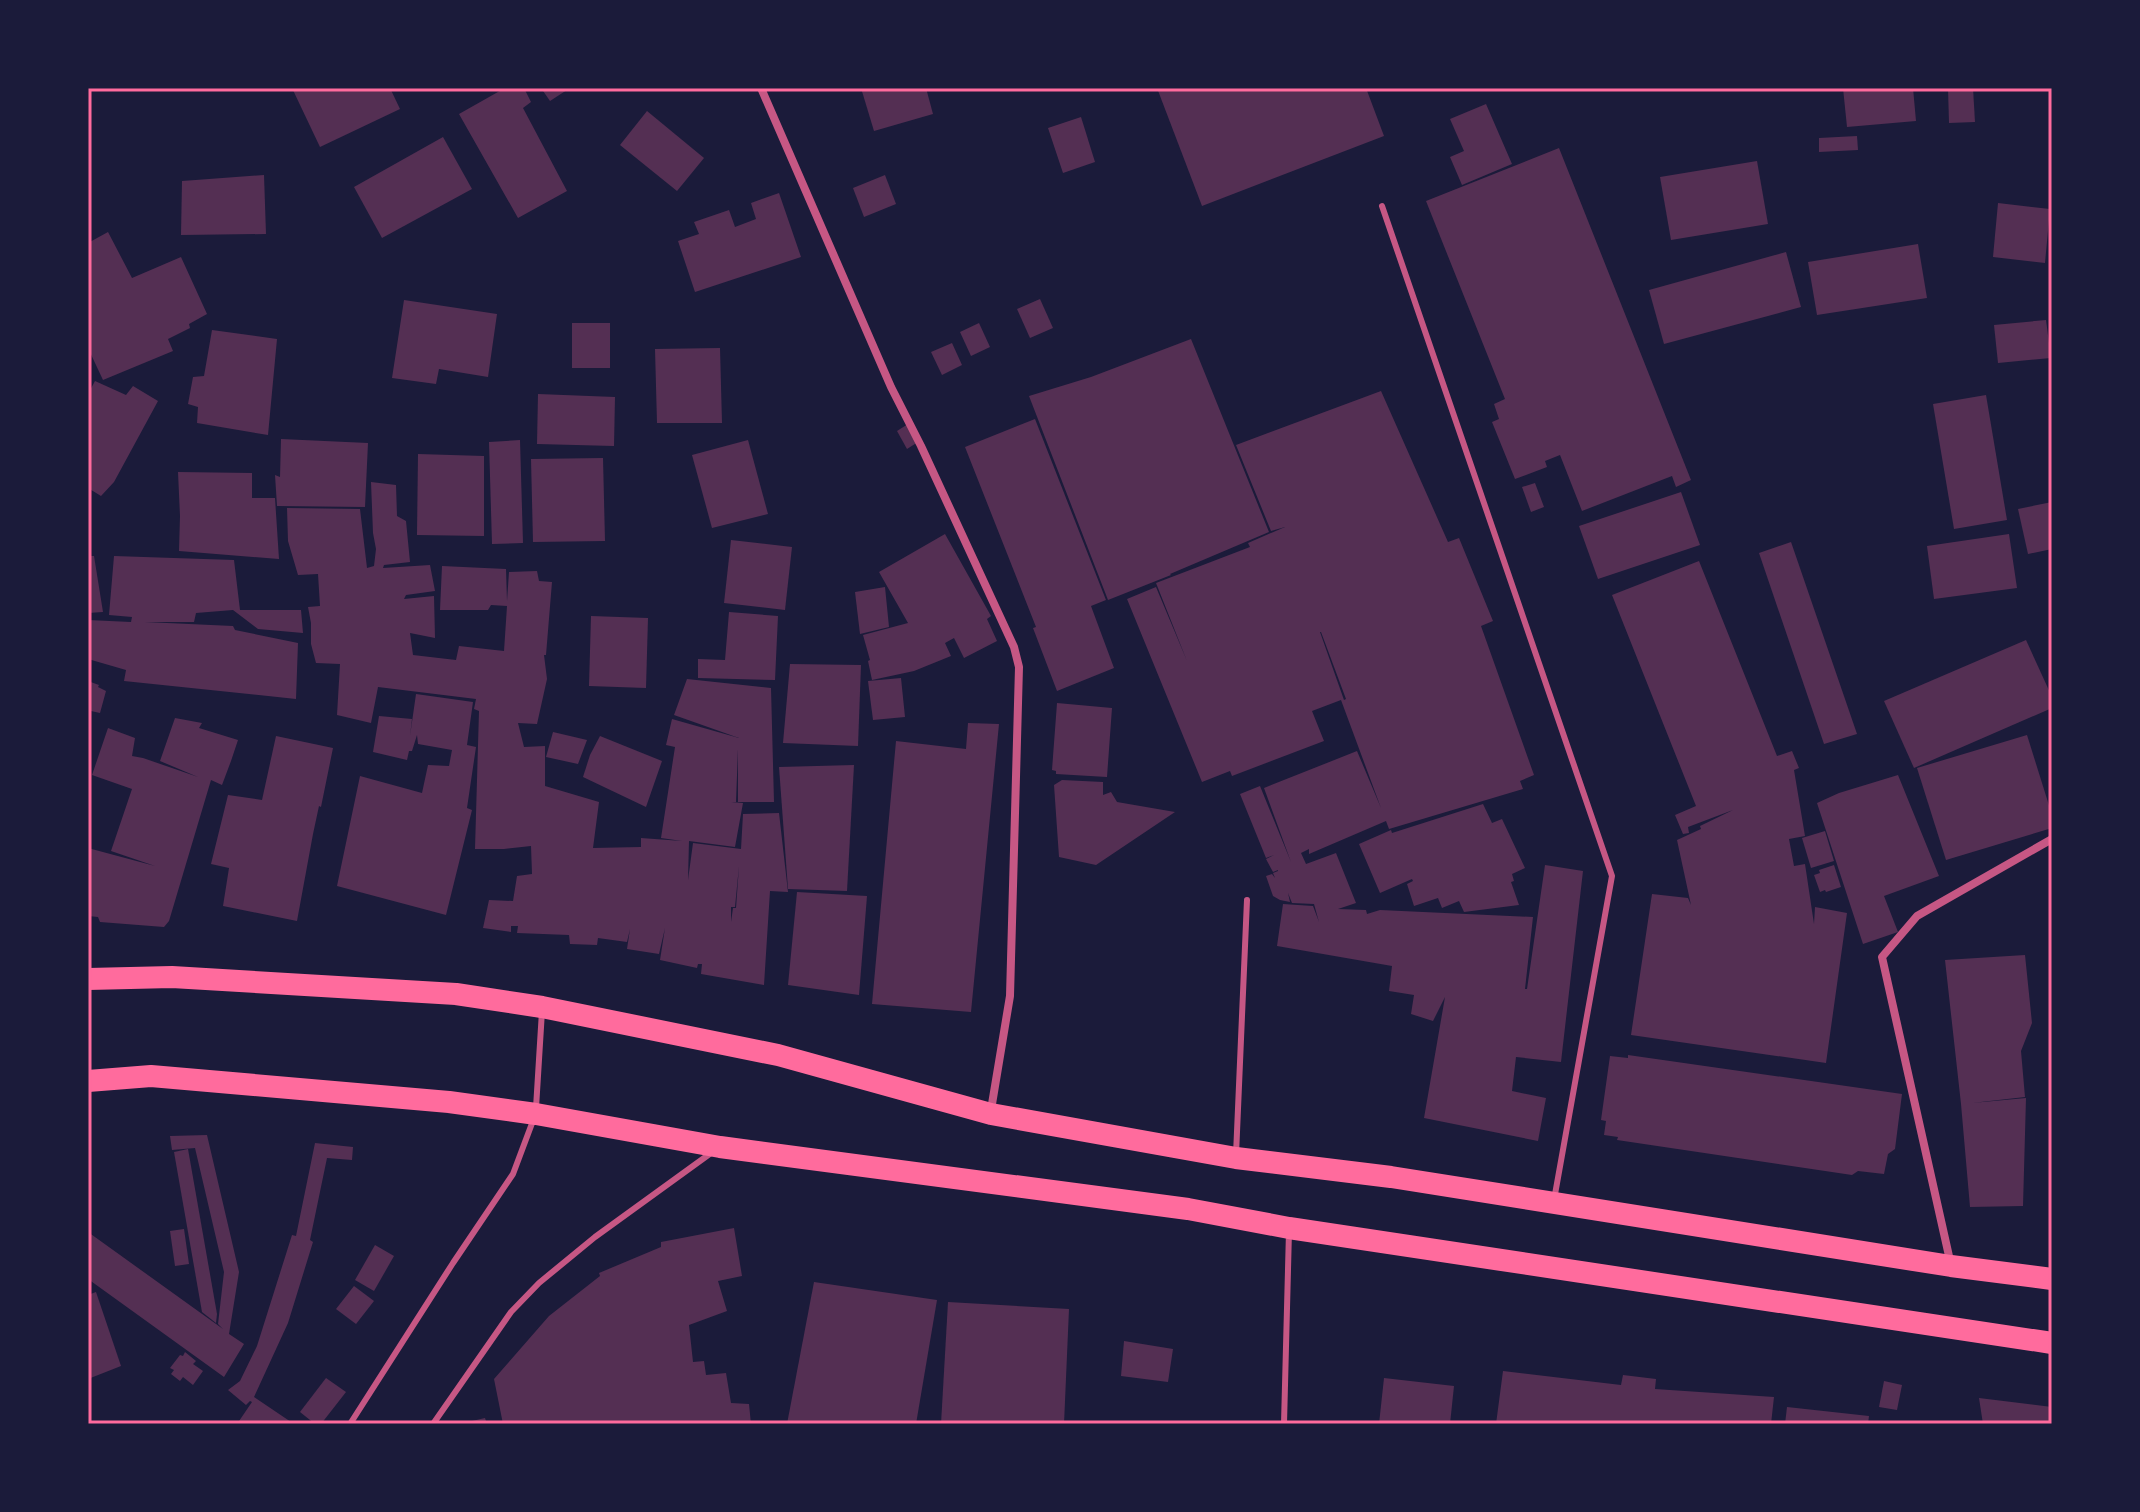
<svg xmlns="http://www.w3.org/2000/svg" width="2140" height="1512" font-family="'Titillium Web',sans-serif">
<rect width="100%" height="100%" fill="#1b1b3a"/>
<!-- building -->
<g fill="#542f53" fill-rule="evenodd">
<polygon points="292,88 390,88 400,109 320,147"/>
<polygon points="505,88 511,88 512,90 524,88 531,102 523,108 567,191 518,218 459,114"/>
<polygon points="541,88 570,88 550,101"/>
<polygon points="861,88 926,88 933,114 874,131"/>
<polygon points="1157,88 1366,88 1384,136 1202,206"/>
<polygon points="1843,88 1913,88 1916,121 1847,127"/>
<polygon points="1948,88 1973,88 1975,122 1949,123"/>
<polygon points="1486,104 1512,164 1462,185 1450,157 1464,151 1450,119"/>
<polygon points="647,111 704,158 677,191 620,145"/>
<polygon points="1081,117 1095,162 1063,173 1048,128"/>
<polygon points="1857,136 1858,150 1819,152 1819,138"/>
<polygon points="443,137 472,189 382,238 354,187"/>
<polygon points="1559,148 1691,480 1676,487 1672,476 1582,511 1560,455 1545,461 1547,467 1515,479 1492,422 1499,419 1494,404 1505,399 1426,201"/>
<polygon points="1757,161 1768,224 1671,240 1660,177"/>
<polygon points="264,175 266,234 181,235 182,181"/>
<polygon points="885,175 896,204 864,217 853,188"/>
<polygon points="779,193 801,257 695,292 678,241 699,234 694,222 729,210 735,227 756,219 751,203"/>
<polygon points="1998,203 2050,209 2045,263 1993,257"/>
<polygon points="108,232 132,278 181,257 207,314 189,324 190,328 168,339 173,351 103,380 88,348 88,243"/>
<polygon points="1918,244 1927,298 1817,315 1808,262"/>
<polygon points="1786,252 1801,307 1664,344 1649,290"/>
<polygon points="1040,299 1053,328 1030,338 1017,309"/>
<polygon points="404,300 497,314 488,377 439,369 436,384 392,378"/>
<polygon points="2046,320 2051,358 1998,363 1994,325"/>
<rect x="572" y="323" width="38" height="45"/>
<polygon points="979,323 990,347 971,356 960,332"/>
<polygon points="212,330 277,339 268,435 197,423 198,407 188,404 193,377 204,376"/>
<polygon points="1191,339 1269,532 1170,574 1171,575 1108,600 1029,396 1091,377"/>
<polygon points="952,343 962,365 942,375 931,352"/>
<polygon points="720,348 722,423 657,423 655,349"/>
<polygon points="95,381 126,395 133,386 158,401 114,482 101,496 88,488 88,394"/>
<path d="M1381,391L1448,542L1459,538L1493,621L1481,626L1534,775L1520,781L1523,789L1389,829L1386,821L1309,854V849L1301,853L1306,864L1336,853L1356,903L1338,909L1366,910L1367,914L1380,910L1533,917L1525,989H1527L1545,865L1583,871L1561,1062L1516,1057L1512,1091L1546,1098L1538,1141L1424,1118L1445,997L1433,1021L1411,1014L1414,995L1389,991L1392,966L1277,946L1283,904L1313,906L1319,922L1314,904L1292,903L1288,893L1290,902L1280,900L1273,896L1266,876L1272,874L1275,878L1273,873L1278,871V870L1273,872L1266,859L1274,855L1266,858L1240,794L1260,786L1291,862L1264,788L1357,751L1381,808L1341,700L1312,711L1324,741L1232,776L1230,771L1202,782L1127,599L1156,587L1187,661L1156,583L1250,547L1248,543L1285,527L1271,531L1236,445ZM1320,632H1321L1346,699L1344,700Z"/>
<polygon points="538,394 615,397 614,446 537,444"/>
<polygon points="1986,395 2007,520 1954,529 1933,404"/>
<polygon points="1035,419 1106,600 1091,606 1114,668 1057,691 1033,628 1036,627 965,447"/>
<polygon points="908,424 918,442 907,449 897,431"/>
<polygon points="281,439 368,443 365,507 277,506 275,475 280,477"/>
<polygon points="520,440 523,543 492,544 489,442"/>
<polygon points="748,440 768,514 712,528 692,455"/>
<polygon points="418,454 484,456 484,536 417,535"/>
<polygon points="603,458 605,541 533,542 531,459"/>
<polygon points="178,472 252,473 252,498 275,498 279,559 179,551 180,516"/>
<path d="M371,482L396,485L397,516L406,521L410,562L384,565L383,568L430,565L435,591L406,595L404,599L434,596L435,638L410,633L413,655L456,660L459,646L504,651L507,606L491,605L488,610H440L442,566L506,569L507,601L509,572L537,571L539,581L552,582L546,655H544L547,679L537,724L518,723L524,747L545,746V786L599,802L593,848L641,847V838L682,841L661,838L675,747L666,745L672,719L739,738L674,715L687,679L771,688L774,802H738V749L736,802H731L743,803L735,847L689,841L688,880L693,843L741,849L743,814L779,813L788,892L770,891L764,985L701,974L702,964H698L697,968L660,960L665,928L659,954L627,949L630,929L627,942L598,938L597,945L570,944L569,935L517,933L518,926H511V932L483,928L489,900L513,901L517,876L532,874L531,846L504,849H475L479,711L474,709L476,699L378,687L371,723L337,715L340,664L316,663L311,644V623L308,607L320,606L318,574L298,575L288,541L287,508L360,509L367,568L374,566L376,549L373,533ZM739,866L736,908H733L731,922V907H735Z"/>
<polygon points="1535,483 1544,507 1531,512 1522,487"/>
<polygon points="1681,492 1700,545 1598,579 1579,526"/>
<polygon points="2052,502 2052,549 2028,554 2018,509"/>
<polygon points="945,534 991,616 987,619 997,641 964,658 954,638 945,643 951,656 914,671 872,680 868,661 870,660 863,635 908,623 879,572"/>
<polygon points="2009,534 2017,588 1934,599 1927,546"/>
<polygon points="731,540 792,547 785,610 724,603"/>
<polygon points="1791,542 1857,734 1824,744 1759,553"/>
<polygon points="88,556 94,556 103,612 88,613"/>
<polygon points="114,556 234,560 240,610 301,610 303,633 258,629 233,610 196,613 194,622 145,622 233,626 235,630 298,643 296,699 124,681 126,670 88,659 88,620 131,622 132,617 109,615"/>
<polygon points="1699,561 1777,756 1792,751 1799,768 1794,770 1805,836 1789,839 1794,866 1805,864 1814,924 1815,907 1847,913 1826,1063 1631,1035 1652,894 1688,898 1691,905 1677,840 1701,829 1700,826 1733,810 1688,827 1689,833 1683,834 1675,815 1696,806 1612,595"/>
<polygon points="885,587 889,627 860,634 855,592"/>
<polygon points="729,612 778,616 775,680 698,678 698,659 725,660"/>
<polygon points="591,616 648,618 646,688 589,686"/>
<polygon points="2026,640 2052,697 2052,708 1914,768 1884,701"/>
<polygon points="790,664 861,665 858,746 783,743"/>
<polygon points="901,678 905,717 873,720 868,681"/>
<polygon points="88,681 99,685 98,687 106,691 100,713 91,711 89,719"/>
<polygon points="416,694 473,702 467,745 476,747 467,808 472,810 446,915 337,886 360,776 422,793 428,765 449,766 452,750 418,744 417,735 412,751 409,751 407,760 373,752 379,716 412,719 410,736"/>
<polygon points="1057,703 1112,708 1107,777 1056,774 1056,771 1052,770"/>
<polygon points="175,718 202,723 199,728 238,740 231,761 222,785 211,780 169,921 164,927 100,922 98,917 88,916 88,848 155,866 111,851 132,789 92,775 108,728 135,738 132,756 143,758 198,777 160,761"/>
<polygon points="968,723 999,724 971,1012 872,1004 896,741 966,749"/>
<polygon points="553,732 587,740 578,764 546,757"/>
<polygon points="2027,735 2052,815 2052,828 1946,860 1917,768"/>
<polygon points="276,736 333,748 321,807 319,806 313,834 297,921 223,906 229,868 211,864 228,795 262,800"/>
<polygon points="600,736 662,761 646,807 583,777 590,755"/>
<polygon points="854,765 847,891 788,889 779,767"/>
<polygon points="1898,775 1939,876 1884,896 1898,932 1863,944 1817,803 1839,793"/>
<polygon points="1062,780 1103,782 1103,795 1111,792 1117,802 1175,812 1096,865 1059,857 1054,785"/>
<polygon points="1483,804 1492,823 1502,819 1525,868 1512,874 1514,881 1511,882 1519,905 1464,912 1459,901 1442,908 1438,898 1414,906 1407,884 1413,881 1412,879 1380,893 1359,844 1391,830 1392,833"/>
<polygon points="1825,831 1834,861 1811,868 1802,838"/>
<polygon points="1834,865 1841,887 1826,892 1825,890 1820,892 1814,875 1820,873 1819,870"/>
<polygon points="797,892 867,896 859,995 788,985"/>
<polygon points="2025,955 2032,1023 2021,1051 2025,1097 1972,1103 2026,1098 2023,1206 1970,1207 1961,1104 1945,960"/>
<polygon points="1628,1055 1902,1094 1895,1149 1888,1154 1884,1174 1858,1171 1852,1175 1617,1140 1618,1137 1604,1135 1606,1121 1601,1120 1610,1056 1628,1058"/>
<polygon points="207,1135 239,1272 229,1334 244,1344 224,1377 88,1279 88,1232 223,1329 218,1324 224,1272 195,1148 172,1150 170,1136"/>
<polygon points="315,1143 353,1147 352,1160 327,1158 310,1240 313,1242 288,1323 254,1397 294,1424 237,1424 252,1402 250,1401 246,1405 228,1390 240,1381 257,1346 292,1235 296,1236"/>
<polygon points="188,1149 217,1314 216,1323 202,1312 174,1152"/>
<polygon points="734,1228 742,1276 718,1281 727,1311 689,1325 693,1362 704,1361 706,1375 726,1373 731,1403 749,1404 751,1424 503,1424 494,1379 549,1316 600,1276 599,1273 661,1247 661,1242"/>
<polygon points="184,1229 189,1264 175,1266 170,1231"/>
<polygon points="375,1245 394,1256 374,1291 355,1280"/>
<polygon points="814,1282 937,1300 916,1424 787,1424"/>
<polygon points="354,1286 374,1301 356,1324 336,1309"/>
<polygon points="96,1292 121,1366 88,1379 88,1295"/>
<polygon points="948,1302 1069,1309 1064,1424 941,1424"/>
<polygon points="1124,1341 1173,1349 1168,1382 1121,1376"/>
<polygon points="185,1352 196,1361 193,1364 203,1371 193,1385 183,1377 180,1381 171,1374 174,1370 170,1368 180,1355 183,1356"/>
<polygon points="1503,1371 1621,1385 1623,1375 1656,1379 1655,1389 1774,1397 1771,1424 1496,1424"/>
<polygon points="326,1378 346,1392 321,1424 315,1424 300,1412"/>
<polygon points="1384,1378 1454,1386 1450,1424 1379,1424"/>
<polygon points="1884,1381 1902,1385 1897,1410 1879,1407"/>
<polygon points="1979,1398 2052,1407 2052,1424 1983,1424"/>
<polygon points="1787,1407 1869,1416 1868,1424 1785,1424"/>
<polygon points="485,1418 487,1424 473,1424 472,1421"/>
</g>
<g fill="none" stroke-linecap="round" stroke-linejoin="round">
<!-- service -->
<g stroke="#c65784" stroke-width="6">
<polyline points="1382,206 1612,876 1554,1200"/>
<polyline points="536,1108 542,1011"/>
<polyline points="1236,1155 1247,900"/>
<polyline points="350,1424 453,1263 513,1174 534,1118"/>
<polyline points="433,1424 511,1312 539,1283 595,1237 711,1153"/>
<polyline points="1284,1424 1289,1231"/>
</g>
<!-- minor -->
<g stroke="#c65784" stroke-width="8">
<polyline points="761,88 891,387 921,446 1014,647 1019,667 1010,996 991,1110"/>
<polyline points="1951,1265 1882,957 1917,916 2052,839"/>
</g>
<!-- trunk -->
<g stroke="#ff6b9d" stroke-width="22">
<polyline points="88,979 172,977 456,994 542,1007 778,1055 991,1114 1236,1158 1391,1177 1951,1266 2052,1279"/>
<polyline points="88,1081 151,1076 449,1102 536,1114 720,1147 1188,1209 1289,1228 2052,1343"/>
</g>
</g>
<!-- border -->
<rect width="2140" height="1512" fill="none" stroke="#1b1b3a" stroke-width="180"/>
<rect x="90" y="90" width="1960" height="1332" fill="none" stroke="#ff6b9d" stroke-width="3"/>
</svg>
